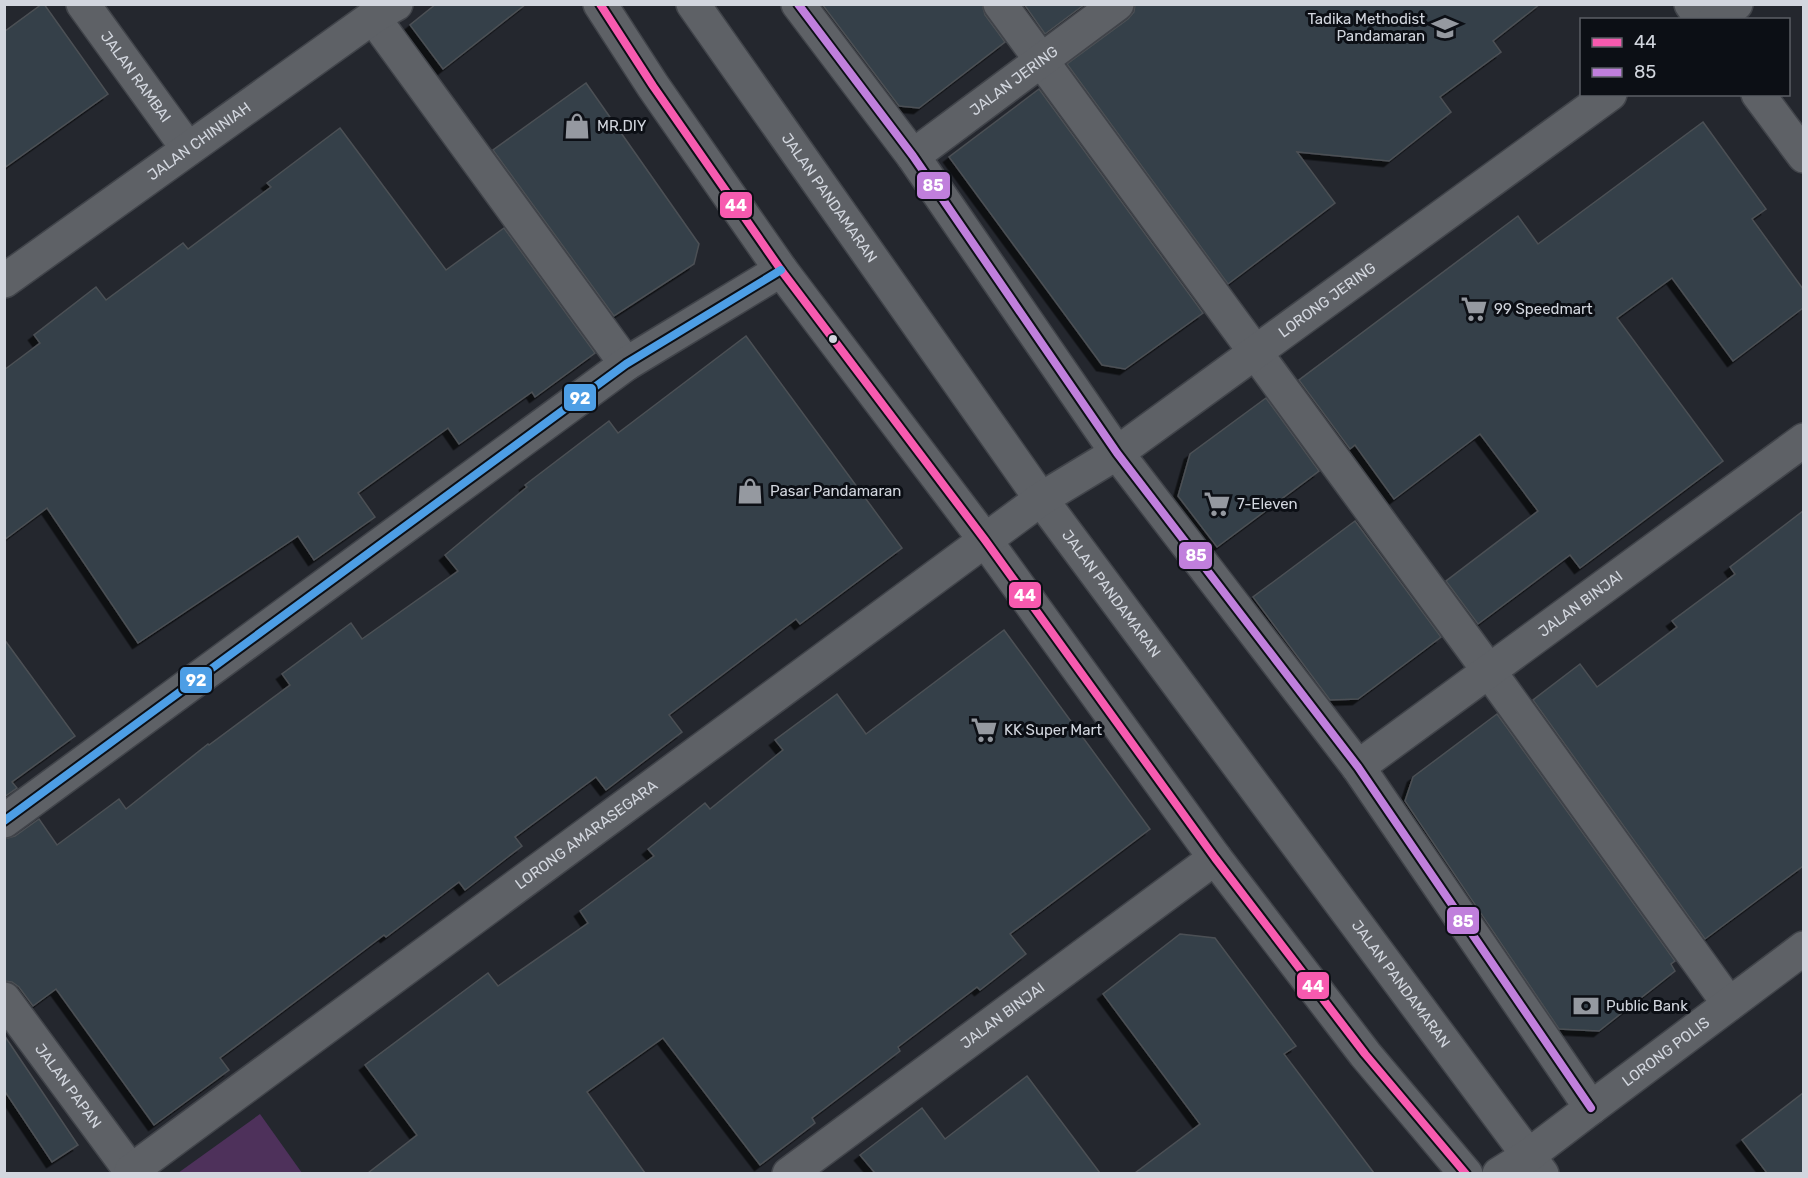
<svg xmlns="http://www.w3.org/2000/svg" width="1808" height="1178" font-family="Rubik,sans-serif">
<defs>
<filter id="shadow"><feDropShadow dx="-5.5" dy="5.5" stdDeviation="0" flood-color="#0009"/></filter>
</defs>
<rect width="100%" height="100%" fill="#24272e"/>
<!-- green -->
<polygon fill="#4e315b" points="260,1114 302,1173 178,1173"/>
<!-- building -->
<g fill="#344048" stroke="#4c5055" stroke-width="1.5" filter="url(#shadow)">
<polygon points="42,4 44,4 108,94 4,168 4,32"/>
<polygon points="436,4 526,4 443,69 410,25"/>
<polygon points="822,4 982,4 985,15 1005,42 919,108 899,106"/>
<polygon points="1024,4 1085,4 1045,34"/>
<polygon points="1135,4 1540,4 1493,41 1501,52 1440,97 1451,112 1389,161 1297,152 1335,203 1228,284 1067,64 1128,19 1134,12"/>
<polygon points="586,83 699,244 694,264 614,316 493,150"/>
<polygon points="1039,89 1203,313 1125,369 1102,365 949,157"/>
<polygon points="1703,122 1766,209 1752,219 1803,289 1803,308 1733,361 1672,278 1617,318 1723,461 1580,568 1570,555 1478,624 1446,581 1538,511 1480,434 1394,499 1355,445 1350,449 1299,380 1518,216 1538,244"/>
<polygon points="340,128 446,270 504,228 595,353 535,397 532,392 459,444 448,428 358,493 375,517 314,560 298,536 138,643 47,508 4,540 4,370 40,343 34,335 96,287 106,300 183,243 188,249 271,187 267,183"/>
<polygon points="746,336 902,548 800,624 796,619 669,715 682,732 606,790 596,777 515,837 522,846 465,890 459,882 386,937 384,935 220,1058 229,1070 154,1125 56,989 33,1006 19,987 12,982 4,981 4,839 15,836 39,819 57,845 119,799 126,809 208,744 209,745 290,685 282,674 351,623 362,639 458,571 445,555 527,487 525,485 609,421 618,433"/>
<polygon points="1266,398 1319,471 1217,547 1178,496 1190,454"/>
<polygon points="1803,511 1803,866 1705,939 1533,700 1580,664 1597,687 1677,627 1672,621 1735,574 1730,567"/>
<polygon points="1355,521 1441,637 1358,699 1330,700 1253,597"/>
<polygon points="1004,630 1150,829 1010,934 1026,954 980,990 977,987 898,1047 900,1051 812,1118 815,1123 760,1165 663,1038 587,1092 645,1173 368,1173 417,1135 365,1065 488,973 498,986 588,923 580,911 654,856 648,849 705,803 710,809 783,750 775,740 837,694 866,734"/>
<polygon points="4,639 75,736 12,782 17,788 4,797"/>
<polygon points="1497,714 1675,961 1671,964 1675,971 1599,1031 1559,1029 1405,801 1413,777"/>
<polygon points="1180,934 1215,938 1296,1046 1284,1054 1374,1173 1135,1173 1200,1124 1103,994"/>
<polygon points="4,1035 78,1145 52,1162 4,1090"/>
<polygon points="1027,1076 1100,1173 875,1173 860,1155 922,1108 945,1139"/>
<polygon points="1803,1093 1803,1173 1767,1173 1742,1140"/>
</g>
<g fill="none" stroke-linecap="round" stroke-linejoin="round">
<!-- minor casing -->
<g stroke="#41444a" stroke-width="36">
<g id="minor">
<path id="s1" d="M83,4L188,149"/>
<polyline points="600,4 653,86 781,270 985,540 1215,858 1365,1054 1466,1174"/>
<path id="s2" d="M693,4L1041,499L1542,1174"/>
<polyline points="798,4 913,156 1117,453 1358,767 1591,1108"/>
<polyline points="1000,4 1489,671 1729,1004"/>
<polyline points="1691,4 1702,20"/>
<polyline points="373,17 626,364"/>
<polyline points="1714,20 1736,4"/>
<polyline points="1758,94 1804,156"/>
<path id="s3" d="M913,156L1117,4"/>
<path id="s4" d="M4,281L373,17L396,4"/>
<path id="s5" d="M1358,767L1804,440"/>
<polyline points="4,821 626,364 781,270"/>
<path id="s6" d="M4,999L133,1174"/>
<path id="s7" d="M131,1171L1041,499L1117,453L1610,94"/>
<path id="s8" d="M789,1174L1215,858"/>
<path id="s9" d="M1499,1174L1528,1156L1591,1108L1804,948"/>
</g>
</g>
<!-- minor -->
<use href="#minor" stroke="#5e6166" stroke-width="33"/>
<!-- bus-1 casing -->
<g stroke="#0c0f15" stroke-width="12">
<polyline id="bus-1" points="600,4 653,86 781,270 985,540 1215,858 1365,1054 1466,1174"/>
</g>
<!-- bus-2 casing -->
<g stroke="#0c0f15" stroke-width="12">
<polyline id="bus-2" points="798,4 913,156 1117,453 1358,767 1591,1108"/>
</g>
<!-- bus-3 casing -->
<g stroke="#0c0f15" stroke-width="12">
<polyline id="bus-3" points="4,821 626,364 781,270"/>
</g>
<!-- bus-1 -->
<use href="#bus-1" stroke="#f75aaf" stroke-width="8"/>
<!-- bus-2 -->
<use href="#bus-2" stroke="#c07fdc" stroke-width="8"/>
<!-- bus-3 -->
<use href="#bus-3" stroke="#4d9ee5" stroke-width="8"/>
</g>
<!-- icons -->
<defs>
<g id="school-bare" transform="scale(2.07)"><path d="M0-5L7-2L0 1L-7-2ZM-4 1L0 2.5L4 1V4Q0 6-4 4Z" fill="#9599a0" stroke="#0c0f15" stroke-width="2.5" paint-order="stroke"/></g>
<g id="shop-bare" transform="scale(2.07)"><path d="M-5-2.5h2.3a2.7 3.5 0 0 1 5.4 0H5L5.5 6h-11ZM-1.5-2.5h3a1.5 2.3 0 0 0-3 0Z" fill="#9599a0" stroke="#0c0f15" stroke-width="2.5" paint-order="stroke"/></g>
<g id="supermarket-bare" transform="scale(2.07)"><path d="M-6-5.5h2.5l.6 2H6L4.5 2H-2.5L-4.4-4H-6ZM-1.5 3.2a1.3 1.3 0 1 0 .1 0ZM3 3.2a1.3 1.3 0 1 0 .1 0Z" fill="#9599a0" stroke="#0c0f15" stroke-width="2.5" paint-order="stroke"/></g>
<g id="bank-bare" transform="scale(2.07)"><path d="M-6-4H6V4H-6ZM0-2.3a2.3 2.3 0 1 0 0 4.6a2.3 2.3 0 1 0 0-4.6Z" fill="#9599a0" stroke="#0c0f15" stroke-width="2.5" paint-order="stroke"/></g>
</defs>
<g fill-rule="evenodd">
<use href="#school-bare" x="1445" y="28"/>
<use href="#shop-bare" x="577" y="126"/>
<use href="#supermarket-bare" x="1474" y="309"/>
<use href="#shop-bare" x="750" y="491"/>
<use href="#supermarket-bare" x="1217" y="504"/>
<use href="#supermarket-bare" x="984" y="730"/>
<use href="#bank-bare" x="1586" y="1006"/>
</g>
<!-- markers -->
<circle fill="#d2d6de" stroke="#0c0f15" stroke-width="2" cx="833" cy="339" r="5"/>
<g text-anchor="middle" stroke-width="6" stroke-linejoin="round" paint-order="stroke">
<!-- poi labels -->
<g font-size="15" fill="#d2d6de" stroke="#0c0f15" text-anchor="start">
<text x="1425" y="24" text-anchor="end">Tadika Methodist<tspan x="1425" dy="17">Pandamaran</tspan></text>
<text x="597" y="131">MR.DIY</text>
<text x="1494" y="314">99 Speedmart</text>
<text x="770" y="496">Pasar Pandamaran</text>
<text x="1237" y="509">7-Eleven</text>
<text x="1004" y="735">KK Super Mart</text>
<text x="1606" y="1011">Public Bank</text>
</g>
<!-- street labels -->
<g font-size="15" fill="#d2d6de" stroke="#0c0f15">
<text dy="5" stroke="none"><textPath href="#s1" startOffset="90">JALAN RAMBAI</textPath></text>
<text dy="5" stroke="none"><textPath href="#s3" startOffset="126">JALAN JERING</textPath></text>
<text dy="5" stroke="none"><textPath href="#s4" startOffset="240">JALAN CHINNIAH</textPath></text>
<text dy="5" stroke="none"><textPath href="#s2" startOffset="237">JALAN PANDAMARAN</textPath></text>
<text dy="5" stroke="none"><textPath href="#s7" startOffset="1480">LORONG JERING</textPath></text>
<text dy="5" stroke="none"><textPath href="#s2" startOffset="723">JALAN PANDAMARAN</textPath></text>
<text dy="5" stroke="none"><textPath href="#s5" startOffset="276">JALAN BINJAI</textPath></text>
<text dy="5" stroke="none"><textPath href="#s7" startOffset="566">LORONG AMARASEGARA</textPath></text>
<text dy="5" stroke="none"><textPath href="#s2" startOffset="1209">JALAN PANDAMARAN</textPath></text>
<text dy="5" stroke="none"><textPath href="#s8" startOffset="266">JALAN BINJAI</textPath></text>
<text dy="5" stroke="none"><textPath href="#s9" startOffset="207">LORONG POLIS</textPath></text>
<text dy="5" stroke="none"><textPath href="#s6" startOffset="108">JALAN PAPAN</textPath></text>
</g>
</g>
<g stroke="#0c0f15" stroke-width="2">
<rect x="916" y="171" width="35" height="29" rx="6" fill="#c07fdc"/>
<rect x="719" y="191" width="34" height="28" rx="6" fill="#f75aaf"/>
<rect x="563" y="383" width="34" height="29" rx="6" fill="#4d9ee5"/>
<rect x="1178" y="541" width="35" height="29" rx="6" fill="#c07fdc"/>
<rect x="1008" y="581" width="34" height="28" rx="6" fill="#f75aaf"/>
<rect x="179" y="666" width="34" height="28" rx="6" fill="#4d9ee5"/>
<rect x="1446" y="906" width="34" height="29" rx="6" fill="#c07fdc"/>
<rect x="1296" y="971" width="34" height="29" rx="6" fill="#f75aaf"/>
</g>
<g font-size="16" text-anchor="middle" font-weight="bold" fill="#fff">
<text x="933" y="191">85</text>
<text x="736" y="211">44</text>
<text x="580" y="404">92</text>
<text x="1196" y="561">85</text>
<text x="1025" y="601">44</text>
<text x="196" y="686">92</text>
<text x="1463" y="927">85</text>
<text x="1313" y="992">44</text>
</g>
<!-- border -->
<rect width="1808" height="1178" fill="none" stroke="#d2d6de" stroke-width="12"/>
<!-- legend -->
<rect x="1580" y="18" width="210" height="78" fill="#0c0f15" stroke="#5b5f65" stroke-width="1.5"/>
<rect x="1592" y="38" width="30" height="9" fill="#f75aaf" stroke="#5b5f65" stroke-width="1.5"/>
<text x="1634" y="48" font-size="18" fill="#d2d6de">44</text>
<rect x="1592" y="68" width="30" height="9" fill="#c07fdc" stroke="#5b5f65" stroke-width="1.5"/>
<text x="1634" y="78" font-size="18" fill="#d2d6de">85</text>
</svg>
